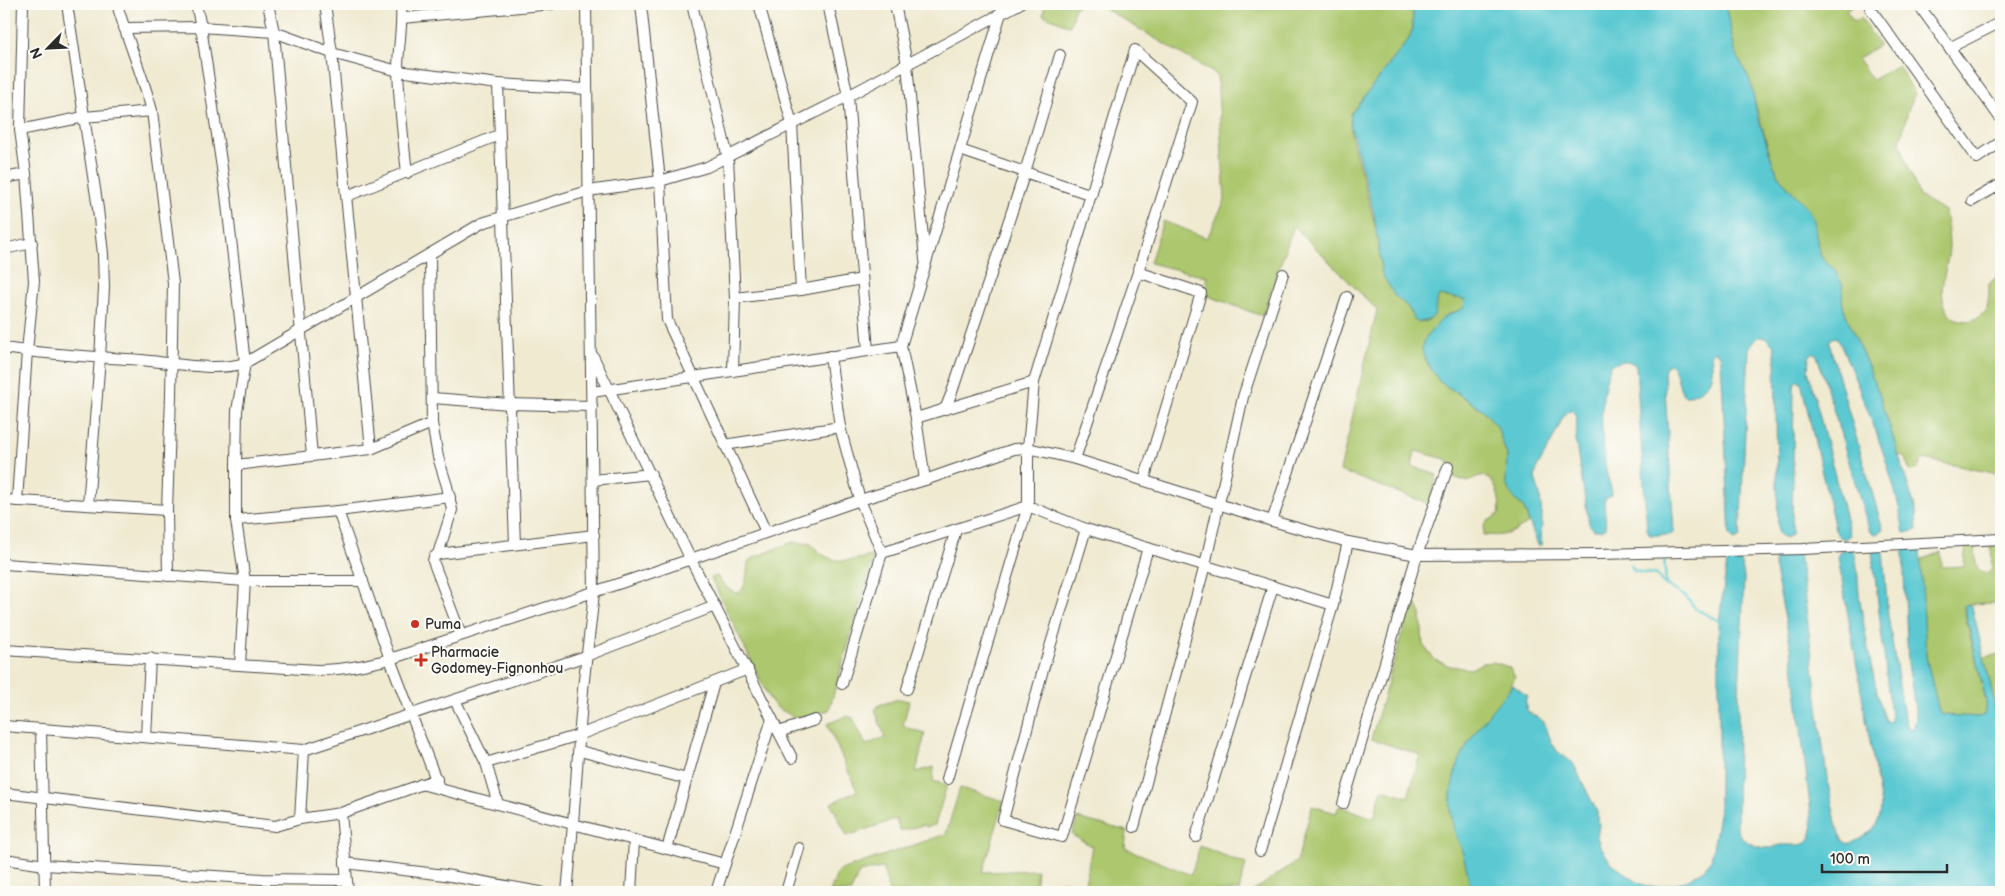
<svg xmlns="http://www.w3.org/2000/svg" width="2005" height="896" font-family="'Balsamiq Sans',sans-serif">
<rect width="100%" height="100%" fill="#fdfcf7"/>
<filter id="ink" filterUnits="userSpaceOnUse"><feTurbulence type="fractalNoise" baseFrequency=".02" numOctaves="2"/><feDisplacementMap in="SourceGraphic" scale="10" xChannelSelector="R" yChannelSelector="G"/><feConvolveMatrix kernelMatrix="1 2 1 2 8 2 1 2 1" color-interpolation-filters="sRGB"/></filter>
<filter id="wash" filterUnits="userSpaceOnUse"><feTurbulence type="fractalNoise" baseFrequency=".0096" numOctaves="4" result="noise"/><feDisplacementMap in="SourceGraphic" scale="20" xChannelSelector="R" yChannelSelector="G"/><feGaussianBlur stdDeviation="1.12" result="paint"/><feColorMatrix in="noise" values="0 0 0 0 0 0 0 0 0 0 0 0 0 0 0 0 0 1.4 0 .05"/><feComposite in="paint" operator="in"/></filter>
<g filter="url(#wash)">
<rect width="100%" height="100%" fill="#f0ead1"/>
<!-- green -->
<g fill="#acc76d" stroke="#6c794c">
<polygon points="1045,4 1081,4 1075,7 1070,26 1043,15"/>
<path d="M1097,4H1413V28L1409,39L1351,114V135L1376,228L1408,307L1411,313L1425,322C1441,313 1432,308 1439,296L1465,299L1464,308L1449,314L1439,381L1483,410L1497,426L1507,455L1506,484L1514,499L1523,506L1529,523C1511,534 1504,537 1483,535L1485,523L1499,514C1502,504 1496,477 1483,476C1478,475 1473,479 1468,482L1449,475L1451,467L1446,459L1415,451L1412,466L1437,475L1429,504L1340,471L1377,310L1294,226L1262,316L1206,295L1207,277L1150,263L1163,221L1207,238L1225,200L1217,75Z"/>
<path d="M1725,4H1853L1846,11L1854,21L1861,18L1879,45L1858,59L1872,80L1898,65L1915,94L1908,110L1900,143L1919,196L1945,211C1946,222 1949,234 1949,245C1949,267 1934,293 1949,313C1959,326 1981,322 1987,307C1989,300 1989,291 1989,284L2001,273V471L1993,473L1923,459L1917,470L1910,471L1904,456H1899L1879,393L1844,310L1842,301L1843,286L1834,269L1821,257L1818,248L1814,221L1808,209L1780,178L1773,164L1754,99L1735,51Z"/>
<polygon points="1991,540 2001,541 2001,617 1997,606 1993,603 1968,604 1964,606 1964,611 1985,696 1986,704 1984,715 1979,717 1942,715 1939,712 1926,657 1920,560 1941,552 1942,567 1964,566 1966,543 1975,543 1976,566 1982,572 1987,573 1992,568"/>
<path d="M793,542L811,544C829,565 846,562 871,556L873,560L829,710L807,717H794L776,707L769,698L711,578L717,576C740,607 746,591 748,562L755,557Z"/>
<path d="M1411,604L1417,605L1421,614L1423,645L1435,660L1450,666L1471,669L1482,663L1493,662L1509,667L1515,676C1510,695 1486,718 1474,735C1455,765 1446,790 1453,826C1455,833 1459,840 1461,847C1466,862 1469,877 1470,892H1252L1297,861L1312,806L1336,813L1339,806L1374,818L1382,789L1408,797L1420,755L1371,739Z"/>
<polygon points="2001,654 2001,716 1996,719 1994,700 1984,657"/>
<polygon points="899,699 909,701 903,726 925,734 916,772 934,767 933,781 947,785 935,825 927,827 923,825 900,831 896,819 847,836 831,803 857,791 827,724 847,716 853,718 866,745 885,737 875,710 879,705"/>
<polygon points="960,788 1004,801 983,872 1037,870 1035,892 889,892 883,868 859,872 851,892 830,892 838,871 946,834"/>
<polygon points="1077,818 1127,831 1125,848 1191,875 1200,846 1246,864 1239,891 1058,892 1061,881 1085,884 1092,846 1072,835"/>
</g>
<!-- water -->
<g fill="#5cc9d2" stroke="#447a7e">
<path d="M1413,4H1725L1735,51L1750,81L1757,114L1773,164L1780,178L1808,209L1814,221L1818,248L1821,257L1834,269L1843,286L1842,301L1844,310L1879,393L1916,511L1917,530L1904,533C1893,466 1865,404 1840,342L1836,337L1832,338L1829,343L1883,530L1876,534L1870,532L1817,355L1813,352L1809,357L1808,370L1850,535L1844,539C1838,537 1837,534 1835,529L1802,386L1799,380L1795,382L1794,388L1792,534L1785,538L1778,533L1775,352L1774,346L1765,337H1759L1753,342L1749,349L1740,537L1735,540L1730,536L1721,359L1719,353L1714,351L1711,355C1715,380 1709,389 1685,397C1677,387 1679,372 1670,364L1666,366L1664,373L1674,532L1670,535H1650L1647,529L1636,366C1628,358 1621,361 1611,365C1598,397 1601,435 1606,469C1607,479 1612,485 1611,495L1604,500L1606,528L1601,530H1594L1589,524L1576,444L1577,417L1574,411L1569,410L1564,415L1552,441L1537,468L1535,478L1540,495L1542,518L1541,545H1538L1523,506L1514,499L1506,484L1507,455L1497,426L1483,410L1439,381L1426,361L1422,350L1423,342L1426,337L1444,317L1464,308L1465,299L1439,296C1431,309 1443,319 1418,322L1414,320L1408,307L1394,295L1382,274L1374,214L1350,124L1351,114L1409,39L1413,28Z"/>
<path d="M1905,546L1920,547L1926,657L1939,711L1942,715L1979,717L1984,715L1986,704L1985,696L1964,606L1968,604L1971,606L1973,611L1994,700L1995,714L2001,735V892H1470C1469,878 1466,864 1462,851C1459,842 1455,834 1453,825C1442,765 1477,728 1513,685L1527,696L1525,703L1527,711L1544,722L1551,741L1557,751L1573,763L1597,812L1599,825L1597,837L1600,846L1612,864L1639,883L1650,887H1660L1685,881L1703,870L1711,860L1719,815V622L1728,555L1740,553L1744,578L1738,716L1737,830C1742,842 1757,848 1770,848C1774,848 1777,845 1781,845C1797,844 1808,850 1813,830L1791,647L1775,570V552H1799L1827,779L1837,827L1843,841L1849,844C1867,837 1881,826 1881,805L1838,557L1842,550L1852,549C1858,558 1858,582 1859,594C1866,637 1872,681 1886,722H1888L1891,721V716L1872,550L1882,547L1883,550L1888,616L1904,716L1908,727L1911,729L1914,727L1916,716L1908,663L1903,551Z"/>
</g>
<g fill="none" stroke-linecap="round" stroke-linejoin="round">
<!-- stream -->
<g stroke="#5cc9d2" stroke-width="2.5">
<polyline points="1664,556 1666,585"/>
<polyline points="1631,565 1634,571 1657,575 1663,583 1686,597 1696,609 1723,623"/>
</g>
</g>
</g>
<g filter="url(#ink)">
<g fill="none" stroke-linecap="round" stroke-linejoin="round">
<!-- minor casing -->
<g stroke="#494844" stroke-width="12">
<g id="minor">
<polyline points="67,4 98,209 103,254 104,288 100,358 88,505"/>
<path d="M117,4C127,40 143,75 152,111L173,283L171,395L167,510L168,576"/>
<polyline points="196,4 201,27 226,195 245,363 237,411 236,465 236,520 245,581 240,665"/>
<polyline points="268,4 274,32 312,456"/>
<polyline points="325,4 332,53 371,449"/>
<path d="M401,4C403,26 398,47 398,69C399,103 403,138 407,173"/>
<polyline points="641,4 660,181 667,320 766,532"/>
<polyline points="692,4 728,158 735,298 733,371"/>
<polyline points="759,4 792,124 801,290"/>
<polyline points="828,4 848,96 868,351"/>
<polyline points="895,4 907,64 925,260"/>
<polyline points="1918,4 2001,119"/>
<polyline points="1870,8 1977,158 2001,142"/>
<polyline points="402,18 552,4"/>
<polyline points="124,28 201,27 274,32 332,53 398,71 498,84 587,89"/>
<polyline points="1949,48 2001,22"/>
<polyline points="498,84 515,544"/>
<polyline points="20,130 84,117 152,111"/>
<polyline points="960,150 1092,195"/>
<polyline points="4,178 26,174"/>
<polyline points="347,196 499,135"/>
<polyline points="1972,201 2001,184"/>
<polyline points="4,249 32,243"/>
<polyline points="430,254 432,423 438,457 447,486 452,510 438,554"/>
<polyline points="1138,272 1201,293 1144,480"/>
<polyline points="735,298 801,290 862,279"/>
<path d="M4,348C50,355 96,357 142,360C172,363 217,372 245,363L482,223L588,191L660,181L707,167L848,96L1019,4"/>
<polyline points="593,356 690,558 792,758"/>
<polyline points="830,356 840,427 860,500 882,553 842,684"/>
<polyline points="592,392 901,346"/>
<polyline points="433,398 509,404 592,406"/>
<polyline points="942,410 946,407 952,392 1025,172 1060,55"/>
<polyline points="916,418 1034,382"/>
<polyline points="724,445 840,427"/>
<polyline points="236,465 371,449 432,423"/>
<polyline points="593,480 651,474"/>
<polyline points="925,480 916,418 901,346 1001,13"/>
<polyline points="4,500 167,510"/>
<polyline points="17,501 27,351 34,281 26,174 20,130 23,4"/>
<polyline points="338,511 390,659 438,785"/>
<polyline points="236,520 338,511 450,497"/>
<polyline points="1272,521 1347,297"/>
<polyline points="1086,529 1042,673 1003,820 1062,837 1148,548"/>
<polyline points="882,553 1028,506 1086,529 1333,605"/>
<polyline points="4,564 245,581 363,581"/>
<polyline points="461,635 433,561 434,557 438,554 594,535"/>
<path d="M4,650L317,670C343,670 365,665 390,659L642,576L860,500L925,480L1014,449L1028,448L1075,459L1272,521L1348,542L1417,555L1599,554L1803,549L2001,539"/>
<polyline points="907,689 956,530"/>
<polyline points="455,700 486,763 498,804"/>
<polyline points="4,726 304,750 586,656 715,606"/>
<polyline points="41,729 45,892"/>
<polyline points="779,732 815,720"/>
<polyline points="146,737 150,658"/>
<polyline points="580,751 687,779"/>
<polyline points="486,763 579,735 748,669"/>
<polyline points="947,779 1028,506 1028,448 1034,382 1135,50 1192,102 1138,272 1075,459"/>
<polyline points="421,784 725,864"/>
<polyline points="4,793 275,826 300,819 341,813 437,779"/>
<polyline points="1343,804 1417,555 1448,467"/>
<polyline points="341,813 348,892"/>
<polyline points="300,819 304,750"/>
<polyline points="1134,827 1205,565 1243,397 1283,274"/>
<polyline points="1196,837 1273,586"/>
<polyline points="667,849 714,683"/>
<polyline points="1260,851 1333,605 1348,542"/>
<polyline points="4,859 45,865 262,879 346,880"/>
<polyline points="345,863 445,875 540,892"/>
<path d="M567,892C574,825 577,758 583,690C586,657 591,625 594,592L586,4"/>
<polyline points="631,892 634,840"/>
<polyline points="716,892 772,719"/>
<polyline points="786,892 799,848"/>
</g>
</g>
<!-- minor -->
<use href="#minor" stroke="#fff" stroke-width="10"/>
</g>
</g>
<!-- markers -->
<g fill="#c8321e" stroke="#fdfcf7" stroke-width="2">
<circle cx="415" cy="624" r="5"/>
<path d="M418.5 652.5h5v5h5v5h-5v5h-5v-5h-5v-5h5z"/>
</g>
<g text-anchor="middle" stroke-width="4" stroke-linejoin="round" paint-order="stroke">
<!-- poi labels -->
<g font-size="14" fill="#2b2b2b" stroke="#fdfcf7" text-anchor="start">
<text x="425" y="629">Puma</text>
<text x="431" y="657">Pharmacie<tspan x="431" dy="16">Godomey-Fignonhou</tspan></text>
</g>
</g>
<!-- margin -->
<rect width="2005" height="896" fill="none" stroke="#fdfcf7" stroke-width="20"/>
<!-- north arrow -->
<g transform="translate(48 48) rotate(246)" stroke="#fdfcf7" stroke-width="4" paint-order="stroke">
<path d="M0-4L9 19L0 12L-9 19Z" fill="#2b2b2b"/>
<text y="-8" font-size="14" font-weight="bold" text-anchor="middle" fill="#2b2b2b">N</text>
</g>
<!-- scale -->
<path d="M1822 864v8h125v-8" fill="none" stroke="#2b2b2b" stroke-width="2.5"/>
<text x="1830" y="864" font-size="15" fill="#2b2b2b" stroke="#fdfcf7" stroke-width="4" paint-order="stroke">100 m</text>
</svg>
